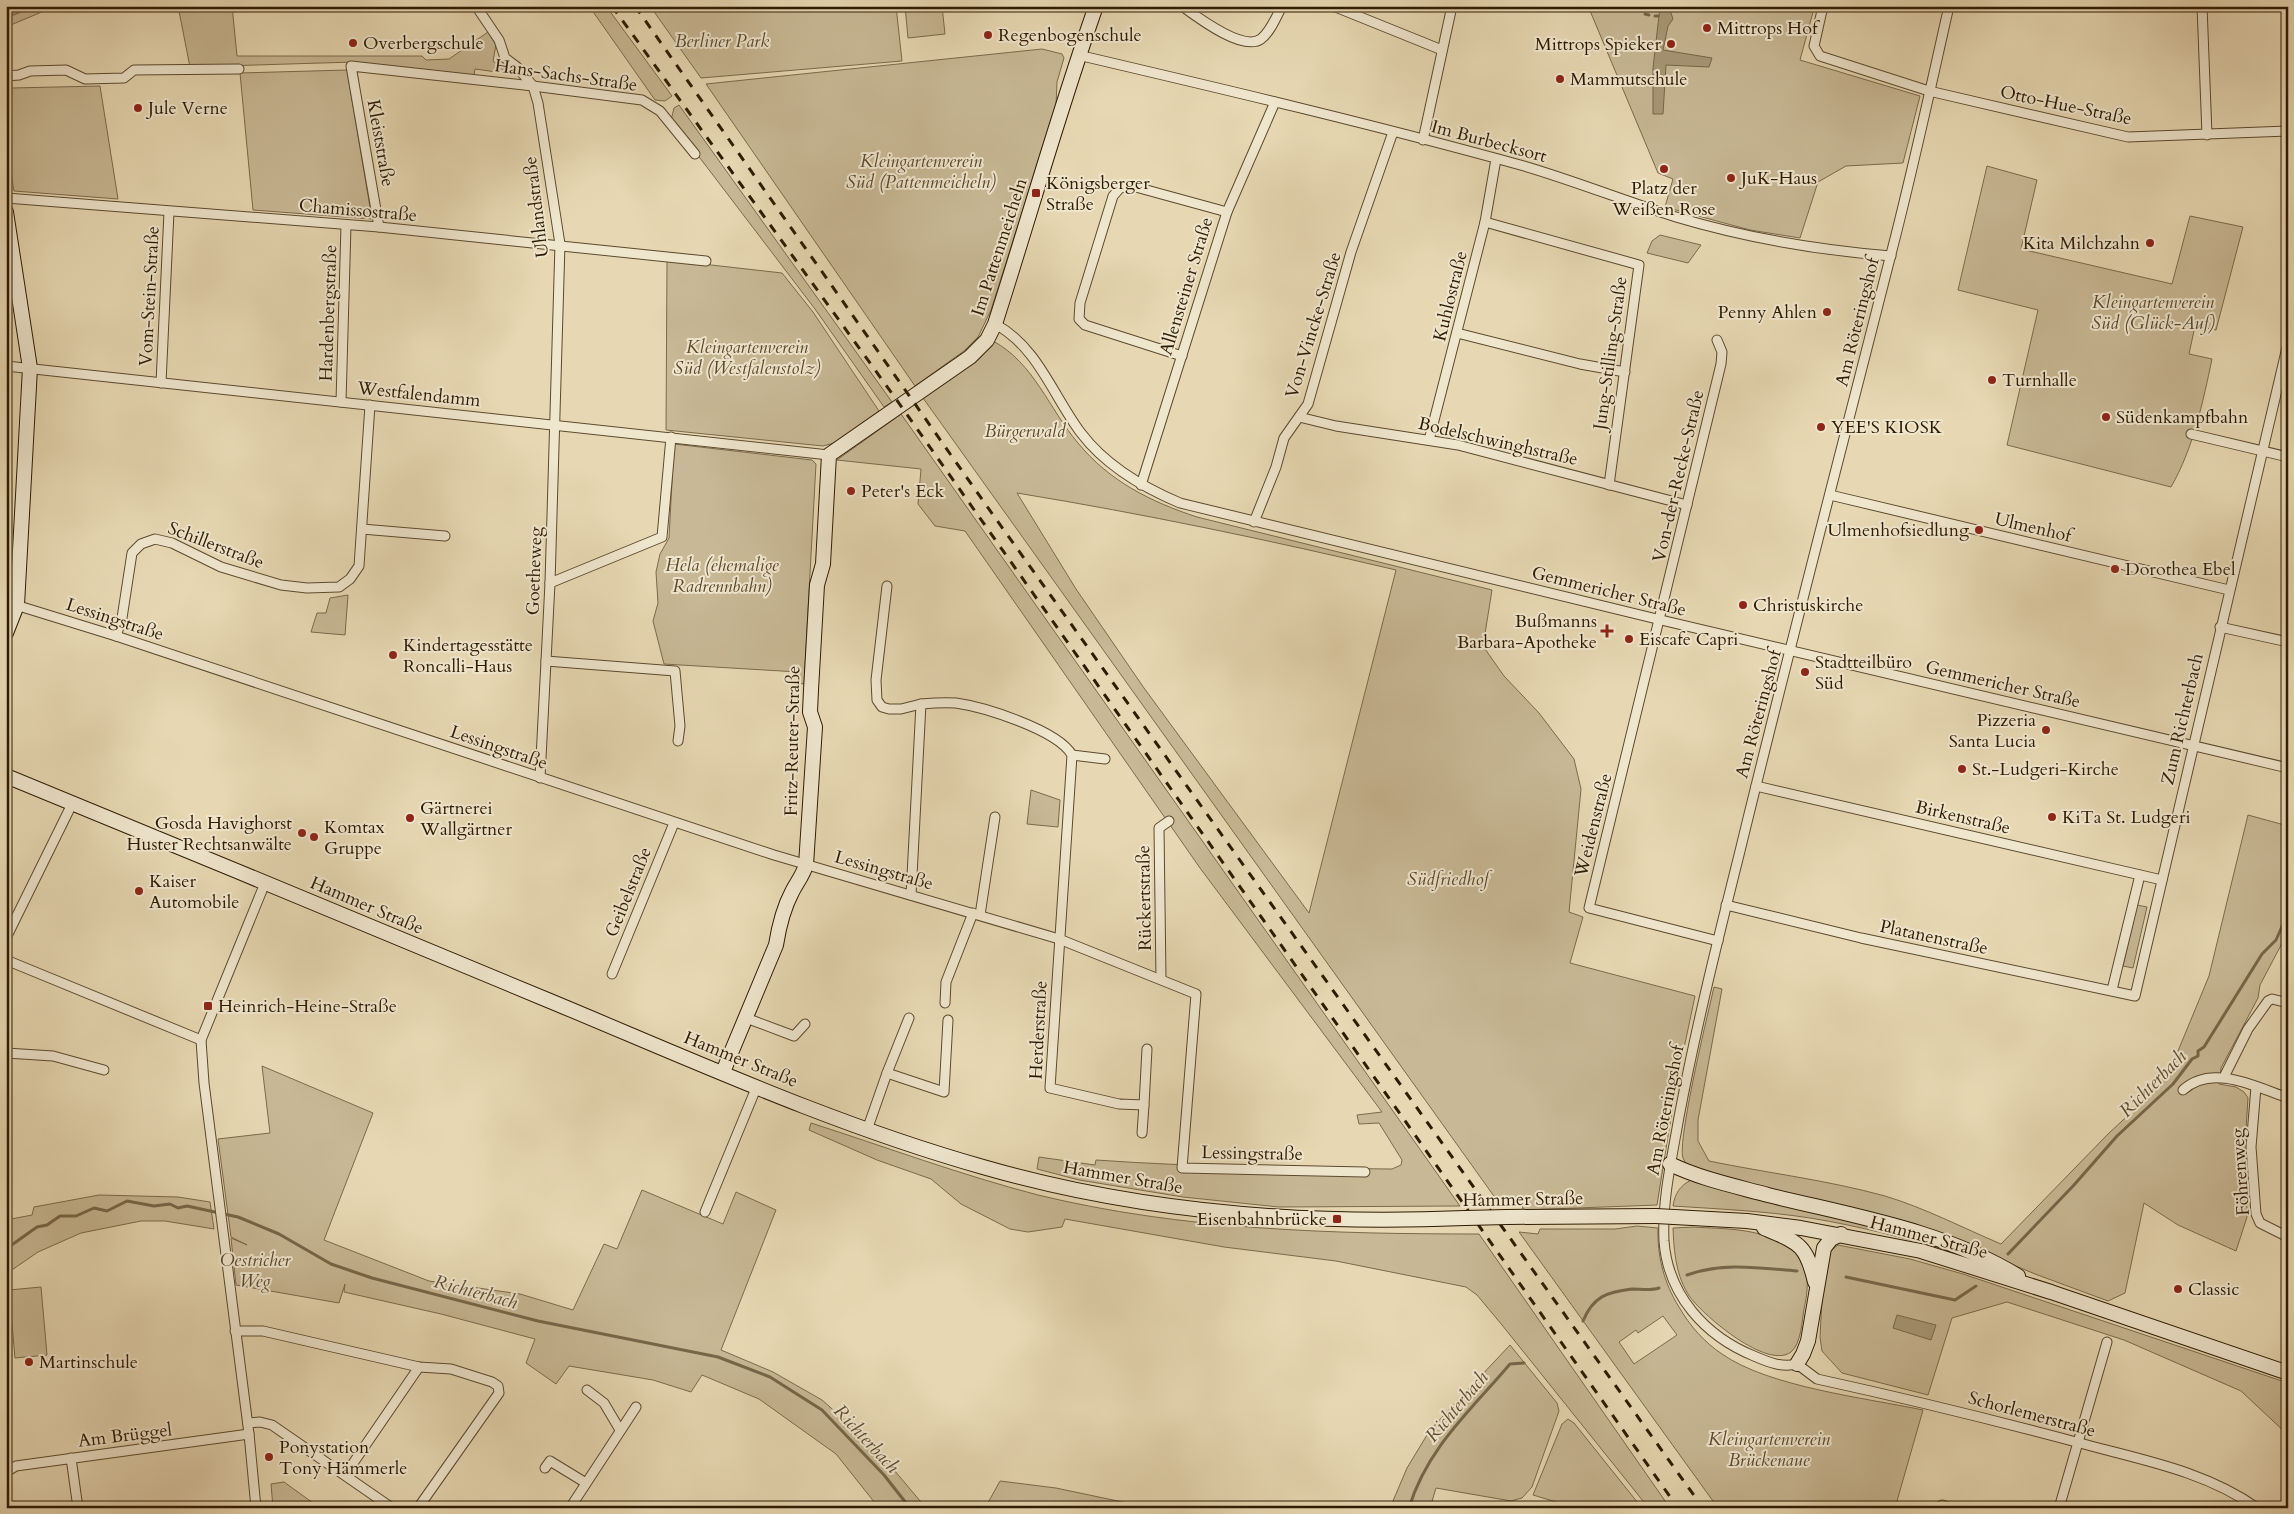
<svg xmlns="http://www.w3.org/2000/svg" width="2294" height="1514" font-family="Cardo,serif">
<rect width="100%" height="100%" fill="#e7d8b3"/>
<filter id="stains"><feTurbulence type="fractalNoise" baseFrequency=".004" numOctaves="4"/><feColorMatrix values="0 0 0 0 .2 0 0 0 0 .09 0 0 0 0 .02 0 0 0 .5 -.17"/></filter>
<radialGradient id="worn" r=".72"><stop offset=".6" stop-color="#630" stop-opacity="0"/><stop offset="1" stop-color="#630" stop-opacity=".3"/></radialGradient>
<!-- green -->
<g fill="#c8b895" stroke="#7b6a4c" fill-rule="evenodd">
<polygon points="6,6 56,6 6,27"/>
<polygon points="178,6 232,6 237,56 422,56 426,60 449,59 488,32 496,45 493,61 502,69 513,66 518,75 475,69 474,75 354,62 190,67"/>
<polygon points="589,6 606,6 672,96 665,101 655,100"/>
<polygon points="650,6 896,6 902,61 701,78"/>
<polygon points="905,6 942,6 945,34 908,38"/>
<polygon points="1588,6 1786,6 1813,12 1800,60 1920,96 1903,163 1846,166 1818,182 1800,238 1750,230 1665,207 1673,179 1658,173"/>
<polygon points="1042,49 1062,54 1064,58 1057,82 1056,105 991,310 978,337 964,351 915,386 706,84"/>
<polygon points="347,70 372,219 253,210 240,73"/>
<polygon points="100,86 118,199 14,191 6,147 6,95 11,88"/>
<polygon points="679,105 892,402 884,407 815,309 671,120 674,108"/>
<path d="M1987,166L2037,180L2021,249L2172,284L2190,216L2243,227L2216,330L2195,326L2189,354L2212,359C2203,402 2193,449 2171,487L2007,445L2038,310L1958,290Z"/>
<polygon points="1660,235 1701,245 1688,263 1647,253 1652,241"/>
<polygon points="667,260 782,273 813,312 879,411 834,443 823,446 666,430"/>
<path d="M993,341C1034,363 1049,409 1078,443C1109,481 1151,502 1197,517L1492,590L1483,646L1504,676L1539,713L1574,759L1581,789L1569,912L1583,917L1570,963L1695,996L1676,1086L1657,1205L1523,1210L1522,1202L1501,1206L923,398ZM1017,493C1145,514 1269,540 1396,570L1309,913L1144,688L1076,589Z"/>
<path d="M901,414L1460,1206L1279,1207L1183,1197L1079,1180L1037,1169L1039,1157L1095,1165L1096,1160C1195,1167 1293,1168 1392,1169L1401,1165L1402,1160L1379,1123L1359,1124L1357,1115L1382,1112L1200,868L965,531L935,526L918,504L921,469L837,460Z"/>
<polygon points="674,444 812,460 816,464 804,684 797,683 798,672 664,664 653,621 658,603 656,572 660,554 669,538"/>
<polygon points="348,595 345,635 311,632 317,613 326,613 330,598"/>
<polygon points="1031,790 1060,800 1058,827 1027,824"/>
<path d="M2248,815L2288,826V932L2260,985L2258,998L2221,1068L2219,1084L2236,1087L2244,1092L2248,1098L2246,1129L2247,1217L2236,1251L2178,1225L2144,1203L2125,1293L2108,1301L2035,1274L1916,1224L1712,1175C1703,1172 1687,1169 1683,1158C1677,1141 1708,1013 1714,987L1722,989L1698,1120V1141L1709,1161C1767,1173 1827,1180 1885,1196C1925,1208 1963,1228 2001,1244L2108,1134L2151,1094L2171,1068L2209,976Z"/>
<polygon points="2137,905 2147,907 2133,968 2123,966"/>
<polygon points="262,1066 373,1113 324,1240 429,1281 520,1294 573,1310 604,1244 617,1249 642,1190 723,1224 736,1192 776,1210 721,1350 773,1372 822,1400 873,1445 926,1508 879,1508 836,1454 759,1399 702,1375 691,1392 653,1380 569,1366 556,1384 526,1363 535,1339 441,1314 344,1292 345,1284 339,1303 236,1285 231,1238 247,1245 231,1237 218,1139 270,1133"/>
<path d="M811,1123C886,1147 961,1175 1038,1195C1182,1230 1332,1234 1479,1234L1670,1508L1647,1506L1502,1325L1477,1295L1466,1287L1336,1261L1224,1247L1065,1219L1062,1227L1028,1232L1010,1229L961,1204L931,1179L877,1160L809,1130Z"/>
<path d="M1691,1180L1883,1226L1956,1252C1907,1239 1860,1226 1810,1218C1765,1211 1719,1209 1673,1206C1675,1193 1680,1186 1691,1180Z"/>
<polygon points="99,1195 178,1197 210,1202 214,1229 165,1221 141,1221 81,1233 38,1252 6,1274 6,1220 32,1215 34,1207"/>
<path d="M1637,1226L1658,1228C1657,1256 1664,1283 1679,1307C1690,1326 1704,1342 1722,1354C1769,1387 1866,1398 1923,1410L1895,1508H1718L1519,1232L1538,1234L1540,1229H1615ZM1663,1316L1677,1335L1634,1364L1619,1342L1636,1330L1638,1333Z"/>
<path d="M1693,1227C1726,1229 1759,1228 1788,1246C1792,1248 1798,1250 1800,1254C1810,1271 1808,1291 1804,1309C1802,1321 1801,1344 1791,1352C1767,1370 1704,1316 1690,1297C1676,1277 1674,1252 1673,1228Z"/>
<polygon points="1838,1245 1910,1259 1963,1274 2288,1383 2288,1435 2241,1391 2124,1340 2007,1302 1952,1318 1928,1395 1842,1373 1822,1351 1820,1337 1822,1300 1829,1252"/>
<polygon points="41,1287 47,1355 15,1358 9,1290"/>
<polygon points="1510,1345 1557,1403 1559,1411 1532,1487 1522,1498 1511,1501 1436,1488 1430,1508 1390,1508 1407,1468 1430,1430"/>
<polygon points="1568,1419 1574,1423 1642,1508 1576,1508 1533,1495 1562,1424"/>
<polygon points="1000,1481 1056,1488 1151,1508 1063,1508 1057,1505 1050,1508 985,1508"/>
<polygon points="284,1482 320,1508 273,1508 271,1484"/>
</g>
<!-- water -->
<g fill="#a89877" stroke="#776648">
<polygon points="6,6 36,6 6,18"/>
<polygon points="1660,7 1670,10 1673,19 1668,26 1663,50 1712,58 1709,67 1666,65 1663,114 1653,114 1653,68"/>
<polygon points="1897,1315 1936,1325 1931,1340 1893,1328"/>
</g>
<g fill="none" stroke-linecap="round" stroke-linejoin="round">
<!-- stream -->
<g stroke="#776648" stroke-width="3">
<polyline points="1645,14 1649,15"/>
<polyline points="1655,16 1658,16"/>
<polyline points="6,1249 37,1227 47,1225 60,1216 76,1216 94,1208 107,1211 127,1201 154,1206 170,1204 178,1208 187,1206 238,1217 279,1234 331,1264 372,1278 538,1321 718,1357 770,1377 822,1410 884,1475 910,1508"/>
<polyline points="2008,1254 2074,1185 2117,1136 2173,1084 2192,1059 2198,1056 2198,1051 2204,1047 2262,954 2276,940 2288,913"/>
<path d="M1687,1275C1724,1262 1759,1268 1797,1271"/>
<polyline points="1846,1277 1955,1300 1976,1286"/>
<path d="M1583,1321C1593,1297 1606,1292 1632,1289C1641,1289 1650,1291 1659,1288"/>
<path d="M1409,1508C1427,1448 1471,1410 1510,1364L1524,1363"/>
</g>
<!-- street casing -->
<g stroke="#5c4a2e" stroke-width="11">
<g id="street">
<polyline points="476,6 499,40 505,58 517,67 533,86 538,103 560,244 550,583 540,778"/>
<path d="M1182,6C1197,17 1243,52 1261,39C1271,31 1276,17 1282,6"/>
<polyline points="1333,6 1442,50"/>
<polyline points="1823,6 1814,46 1820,56 1929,91 2128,137 2288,131"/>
<path d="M1949,6C1930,90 1912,174 1890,258C1840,455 1788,653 1740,851C1718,939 1696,1027 1679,1117C1672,1158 1662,1199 1664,1241C1668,1295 1705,1336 1754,1356C1768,1362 1782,1368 1797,1364L1817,1379C1904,1398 1990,1419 2076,1442C2137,1459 2204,1470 2257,1508"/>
<polyline points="2202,6 2207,135"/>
<path d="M1078,55C1227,90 1376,125 1524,166C1575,181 1625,201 1676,217C1746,238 1818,250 1891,256"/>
<polyline points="6,76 19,75 30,71 66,70 85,79 124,78 134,70 239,69"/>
<polyline points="1423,140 1452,6"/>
<polyline points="6,198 379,227 706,261"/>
<polyline points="1485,222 1639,265 1609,485"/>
<polyline points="379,227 351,66 533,86 642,100 660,111 695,154"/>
<path d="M995,324C1038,347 1053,396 1081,433C1106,466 1142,487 1180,503L1661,620L2288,768"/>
<polyline points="1457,333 1580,364 1625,372"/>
<polyline points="1717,340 1722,352 1721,364 1589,908 1718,941"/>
<polyline points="1182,356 1085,325 1079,319 1080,303 1113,196 1120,188 1132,186 1227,212"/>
<polyline points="6,366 829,455"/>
<polyline points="161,383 169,212"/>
<polyline points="341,402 346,225"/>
<polyline points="1299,417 1336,426 1458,445 1687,505"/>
<polyline points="2191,434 2288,457"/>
<polyline points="1429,440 1485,222 1496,159"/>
<polyline points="1141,485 1227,212 1275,102"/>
<polyline points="1830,495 2229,590"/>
<polyline points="1254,522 1276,467 1284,438 1308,404 1351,252 1393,132"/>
<polyline points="362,529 445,536"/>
<polyline points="550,583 662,537 671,437"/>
<polyline points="887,586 876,680 877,700 882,707 889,709 901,709 921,704"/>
<polyline points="6,602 116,636 774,855 1059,939 1196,994 1182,1168 1365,1172"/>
<polyline points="2220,627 2288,642"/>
<polyline points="116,636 122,618 132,553 141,544 155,539 172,543 221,567 281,585 307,588 339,587 350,579 359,566 370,405"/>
<polyline points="546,661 675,671 680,726 678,741"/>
<polyline points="1072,755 1105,759"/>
<polyline points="1756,786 2162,880"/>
<path d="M911,895L921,704C932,703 944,702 956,703C984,707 1058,730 1072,755L1050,1088L1119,1104L1144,1105L1147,1049"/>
<polyline points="1726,905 1861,938 2135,996 2288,343"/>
<polyline points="980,915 995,817"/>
<polyline points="6,938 72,804"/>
<polyline points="6,960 201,1040"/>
<polyline points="612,974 674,823"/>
<polyline points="1161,979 1159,828 1169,821"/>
<polyline points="2112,990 2140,875"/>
<polyline points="945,1003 946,982 973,913"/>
<polyline points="746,1018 794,1036 805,1024"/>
<polyline points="6,1053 53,1056 104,1070"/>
<polyline points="887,1073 909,1018"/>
<polyline points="2224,1077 2248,1029 2268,1001 2272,999 2288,1003"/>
<polyline points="2256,1087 2251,1147 2256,1214 2260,1223 2288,1237"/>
<path d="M2183,1090C2212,1063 2256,1087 2288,1098"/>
<polyline points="867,1130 887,1073 944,1092 948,1020"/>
<polyline points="1142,1133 1144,1105"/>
<polyline points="705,1212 757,1086"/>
<polyline points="235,1331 263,1331 419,1367 451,1369 492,1382 498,1386 499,1393 418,1508"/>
<polyline points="587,1390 604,1403 620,1430"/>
<polyline points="248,1423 260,1422 272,1425 392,1508"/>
<polyline points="71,1458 78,1508"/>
<polyline points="545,1468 550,1461 586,1483"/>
<polyline points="6,1472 16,1466 249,1434"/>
<polyline points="345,1475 419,1367"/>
<polyline points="1942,1505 1950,1508"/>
<polyline points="256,1508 249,1434 204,1083 201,1040 265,883"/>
<polyline points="570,1508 636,1407"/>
<polyline points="2059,1508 2107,1342"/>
</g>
</g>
<!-- secondary casing -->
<g stroke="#2e1b02" stroke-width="16">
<g id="secondary">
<polyline points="6,212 30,368 17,605 6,633"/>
<path d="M6,776C188,850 368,926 550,1001C692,1060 834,1125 983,1167C1139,1212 1304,1225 1465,1218"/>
<path d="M723,1072L776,945C779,926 783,909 792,892C797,882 802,877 806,865L815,727L810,712L811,690L817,585L823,564L829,455L970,357L987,340L995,324C1029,218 1059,111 1096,6"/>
<path d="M1670,1164C1701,1179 1735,1186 1768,1195C1853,1216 1942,1230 2018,1276"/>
<polyline points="1507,1217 1656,1216"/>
<polyline points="1674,1217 1747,1221 1801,1228 1921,1251 2051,1292 2288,1373"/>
<path d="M1764,1228C1799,1243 1806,1244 1815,1282"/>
<polyline points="1797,1364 1803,1354 1808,1341 1824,1248 1831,1239 1841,1234"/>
</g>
</g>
<!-- street -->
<use href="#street" stroke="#efe6ce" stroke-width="9"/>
<!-- secondary -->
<use href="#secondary" stroke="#efe6ce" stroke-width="14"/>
<!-- rail -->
<g stroke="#2e1b02" stroke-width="3" stroke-dasharray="9 9" stroke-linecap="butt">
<polyline points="612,6 896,399 1678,1508"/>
<polyline points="635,6 991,512 1703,1508"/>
</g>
<!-- secondary-bridge casing -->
<g stroke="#2e1b02" stroke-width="16" stroke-linecap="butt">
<g id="secondary-bridge">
<polyline points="1656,1216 1674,1217"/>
<polyline points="1465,1218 1507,1217"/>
</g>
</g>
<!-- secondary-bridge -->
<use href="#secondary-bridge" stroke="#efe6ce" stroke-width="14"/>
</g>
<!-- markers -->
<g fill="#8f2418" stroke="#efe6ce" stroke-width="2">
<circle cx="1707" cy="28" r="5"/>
<circle cx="988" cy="35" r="5"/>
<circle cx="353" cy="43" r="5"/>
<circle cx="1671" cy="44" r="5"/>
<circle cx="1560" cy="79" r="5"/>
<circle cx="138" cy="108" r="5"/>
<circle cx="1664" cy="169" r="5"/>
<circle cx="1731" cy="178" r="5"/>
<rect x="1031" y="188" width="10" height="10" rx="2.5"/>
<circle cx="2150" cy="243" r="5"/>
<circle cx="1827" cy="312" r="5"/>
<circle cx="1992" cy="380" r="5"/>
<circle cx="2106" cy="417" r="5"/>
<circle cx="1821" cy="427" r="5"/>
<circle cx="851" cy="491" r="5"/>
<circle cx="1979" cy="530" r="5"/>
<circle cx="2115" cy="569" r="5"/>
<circle cx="1743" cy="605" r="5"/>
<path d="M1604.5 623.5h5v5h5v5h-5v5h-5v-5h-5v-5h5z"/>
<circle cx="1629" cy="639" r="5"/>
<circle cx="393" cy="655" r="5"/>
<circle cx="1805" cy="672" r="5"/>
<circle cx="2046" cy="730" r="5"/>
<circle cx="1962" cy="769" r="5"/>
<circle cx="2052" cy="817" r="5"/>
<circle cx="410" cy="818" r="5"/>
<circle cx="302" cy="833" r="5"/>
<circle cx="314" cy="837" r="5"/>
<circle cx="139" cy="891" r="5"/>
<rect x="203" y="1001" width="10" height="10" rx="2.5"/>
<rect x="1332" y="1214" width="10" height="10" rx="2.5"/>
<circle cx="2178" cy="1289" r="5"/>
<circle cx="29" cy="1362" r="5"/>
<circle cx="269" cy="1457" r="5"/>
</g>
<g text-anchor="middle" stroke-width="4" stroke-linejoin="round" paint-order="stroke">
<!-- poi labels -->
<g font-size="18" fill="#2e1b02" stroke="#efe6ce" text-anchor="start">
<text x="1717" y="34">Mittrops Hof</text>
<text x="998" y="41">Regenbogenschule</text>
<text x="363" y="49">Overbergschule</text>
<text x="1661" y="50" text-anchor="end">Mittrops Spieker</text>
<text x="1570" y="85">Mammutschule</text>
<text x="148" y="114">Jule Verne</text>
<text x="1741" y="184">JuK-Haus</text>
<text x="1046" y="189">Königsberger<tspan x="1046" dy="21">Straße</tspan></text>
<text x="1664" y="194" text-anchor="middle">Platz der<tspan x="1664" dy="21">Weißen Rose</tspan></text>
<text x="2140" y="249" text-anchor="end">Kita Milchzahn</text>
<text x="1817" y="318" text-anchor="end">Penny Ahlen</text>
<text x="2002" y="386">Turnhalle</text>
<text x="2116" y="423">Südenkampfbahn</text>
<text x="1831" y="433">YEE'S KIOSK</text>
<text x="861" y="497">Peter's Eck</text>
<text x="1969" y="536" text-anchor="end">Ulmenhofsiedlung</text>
<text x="2125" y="575">Dorothea Ebel</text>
<text x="1753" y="611">Christuskirche</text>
<text x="1597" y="627" text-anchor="end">Bußmanns<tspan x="1597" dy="21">Barbara-Apotheke</tspan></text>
<text x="1639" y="645">Eiscafe Capri</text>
<text x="403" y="651">Kindertagesstätte<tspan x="403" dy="21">Roncalli-Haus</tspan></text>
<text x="1815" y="668">Stadtteilbüro<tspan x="1815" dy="21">Süd</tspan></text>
<text x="2036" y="726" text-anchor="end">Pizzeria<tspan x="2036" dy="21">Santa Lucia</tspan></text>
<text x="1972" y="775">St.-Ludgeri-Kirche</text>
<text x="420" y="814">Gärtnerei<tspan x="420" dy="21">Wallgärtner</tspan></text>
<text x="2062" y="823">KiTa St. Ludgeri</text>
<text x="292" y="829" text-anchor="end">Gosda Havighorst<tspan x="292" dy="21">Huster Rechtsanwälte</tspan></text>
<text x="324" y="833">Komtax<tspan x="324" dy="21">Gruppe</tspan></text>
<text x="149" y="887">Kaiser<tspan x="149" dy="21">Automobile</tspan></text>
<text x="218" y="1012">Heinrich-Heine-Straße</text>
<text x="1327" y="1225" text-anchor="end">Eisenbahnbrücke</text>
<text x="2188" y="1295">Classic</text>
<text x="39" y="1368">Martinschule</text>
<text x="279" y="1453">Ponystation<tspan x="279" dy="21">Tony Hämmerle</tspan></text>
</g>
<!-- park labels -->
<g font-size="18" font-style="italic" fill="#5c4a2e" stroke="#efe6ce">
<text x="722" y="47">Berliner Park</text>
<text x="921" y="167">Kleingartenverein<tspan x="921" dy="21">Süd (Pattenmeicheln)</tspan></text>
<text x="2153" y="308">Kleingartenverein<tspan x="2153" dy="21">Süd (Glück-Auf)</tspan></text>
<text x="747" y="353">Kleingartenverein<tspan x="747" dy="21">Süd (Westfalenstolz)</tspan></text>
<text x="1025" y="437">Bürgerwald</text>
<text x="722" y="571">Hela (ehemalige<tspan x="722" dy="21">Radrennbahn)</tspan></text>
<text x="1448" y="885">Südfriedhof</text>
<text x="255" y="1266">Oestricher<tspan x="255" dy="21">Weg</tspan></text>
<text x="1769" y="1445">Kleingartenverein<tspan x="1769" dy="21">Brückenaue</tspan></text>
</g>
<!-- street labels -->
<g font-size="18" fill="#2e1b02" stroke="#efe6ce">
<text transform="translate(566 75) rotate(8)" y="6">Hans-Sachs-Straße</text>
<text transform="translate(2066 105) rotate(12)" y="6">Otto-Hue-Straße</text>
<text transform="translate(1489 141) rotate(15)" y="6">Im Burbecksort</text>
<text transform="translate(381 143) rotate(80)" y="6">Kleiststraße</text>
<text transform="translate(536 207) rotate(-97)" y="6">Uhlandstraße</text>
<text transform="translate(358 210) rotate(5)" y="6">Chamissostraße</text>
<text transform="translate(999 247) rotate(-72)" y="6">Im Pattenmeicheln</text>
<text transform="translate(1186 286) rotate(-73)" y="6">Allensteiner Straße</text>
<text transform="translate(149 296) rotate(-87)" y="6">Vom-Stein-Straße</text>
<text transform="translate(1450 296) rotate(-76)" y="6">Kuhlostraße</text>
<text transform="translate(328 313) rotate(-88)" y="6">Hardenbergstraße</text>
<text transform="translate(1857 322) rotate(-76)" y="6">Am Röteringshof</text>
<text transform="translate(1313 325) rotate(-73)" y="6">Von-Vincke-Straße</text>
<text transform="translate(1610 353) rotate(-82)" y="6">Jung-Stilling-Straße</text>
<text transform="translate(419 394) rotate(6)" y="6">Westfalendamm</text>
<text transform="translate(1498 441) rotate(13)" y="6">Bodelschwinghstraße</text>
<text transform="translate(1678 476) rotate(-77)" y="6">Von-der-Recke-Straße</text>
<text transform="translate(2033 527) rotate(13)" y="6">Ulmenhof</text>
<text transform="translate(216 545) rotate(21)" y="6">Schillerstraße</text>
<text transform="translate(534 571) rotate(-88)" y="6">Goetheweg</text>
<text transform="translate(1609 591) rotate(14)" y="6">Gemmericher Straße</text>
<text transform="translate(115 619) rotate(18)" y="6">Lessingstraße</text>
<text transform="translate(2003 684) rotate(13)" y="6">Gemmericher Straße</text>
<text transform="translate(1758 714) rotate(-75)" y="6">Am Röteringshof</text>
<text transform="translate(2182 719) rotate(-77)" y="6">Zum Richterbach</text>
<text transform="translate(792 741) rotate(-89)" y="6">Fritz-Reuter-Straße</text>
<text transform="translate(499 747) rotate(19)" y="6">Lessingstraße</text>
<text transform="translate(1963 817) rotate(13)" y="6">Birkenstraße</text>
<text transform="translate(1593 825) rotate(-76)" y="6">Weidenstraße</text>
<text transform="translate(884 870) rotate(16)" y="6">Lessingstraße</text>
<text transform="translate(628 892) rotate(-68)" y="6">Geibelstraße</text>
<text transform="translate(1144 898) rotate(-91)" y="6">Rückertstraße</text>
<text transform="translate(367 905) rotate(23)" y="6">Hammer Straße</text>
<text transform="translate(1934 937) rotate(12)" y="6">Platanenstraße</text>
<text transform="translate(1038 1030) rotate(-87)" y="6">Herderstraße</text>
<text transform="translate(741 1059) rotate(22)" y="6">Hammer Straße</text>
<text transform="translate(1665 1110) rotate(-79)" y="6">Am Röteringshof</text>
<text transform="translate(1252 1153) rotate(1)" y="6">Lessingstraße</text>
<text transform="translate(2240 1172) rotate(-94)" y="6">Föhrenweg</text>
<text transform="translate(1123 1177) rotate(10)" y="6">Hammer Straße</text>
<text transform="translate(1523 1199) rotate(-1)" y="6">Hammer Straße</text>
<text transform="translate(1929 1237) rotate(15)" y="6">Hammer Straße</text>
<text transform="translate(2032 1414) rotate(15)" y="6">Schorlemerstraße</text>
<text transform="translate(125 1435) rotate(-7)" y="6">Am Brüggel</text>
</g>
<!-- water labels -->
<g font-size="19" font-style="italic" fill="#5f4d31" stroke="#efe6ce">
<text transform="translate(2152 1083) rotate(-45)" y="7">Richterbach</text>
<text transform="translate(476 1291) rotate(15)" y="7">Richterbach</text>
<text transform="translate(1456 1406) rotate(-50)" y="7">Richterbach</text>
<text transform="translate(867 1438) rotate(47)" y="7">Richterbach</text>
</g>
</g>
<!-- margin -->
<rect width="2294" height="1514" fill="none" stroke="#e7d8b3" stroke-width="25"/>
<rect x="8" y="8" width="2279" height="1499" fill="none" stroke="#2e1b02" stroke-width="2.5"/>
<rect x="12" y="12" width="2269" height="1489" fill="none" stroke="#2e1b02"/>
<rect width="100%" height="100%" filter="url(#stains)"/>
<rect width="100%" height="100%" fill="url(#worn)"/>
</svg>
